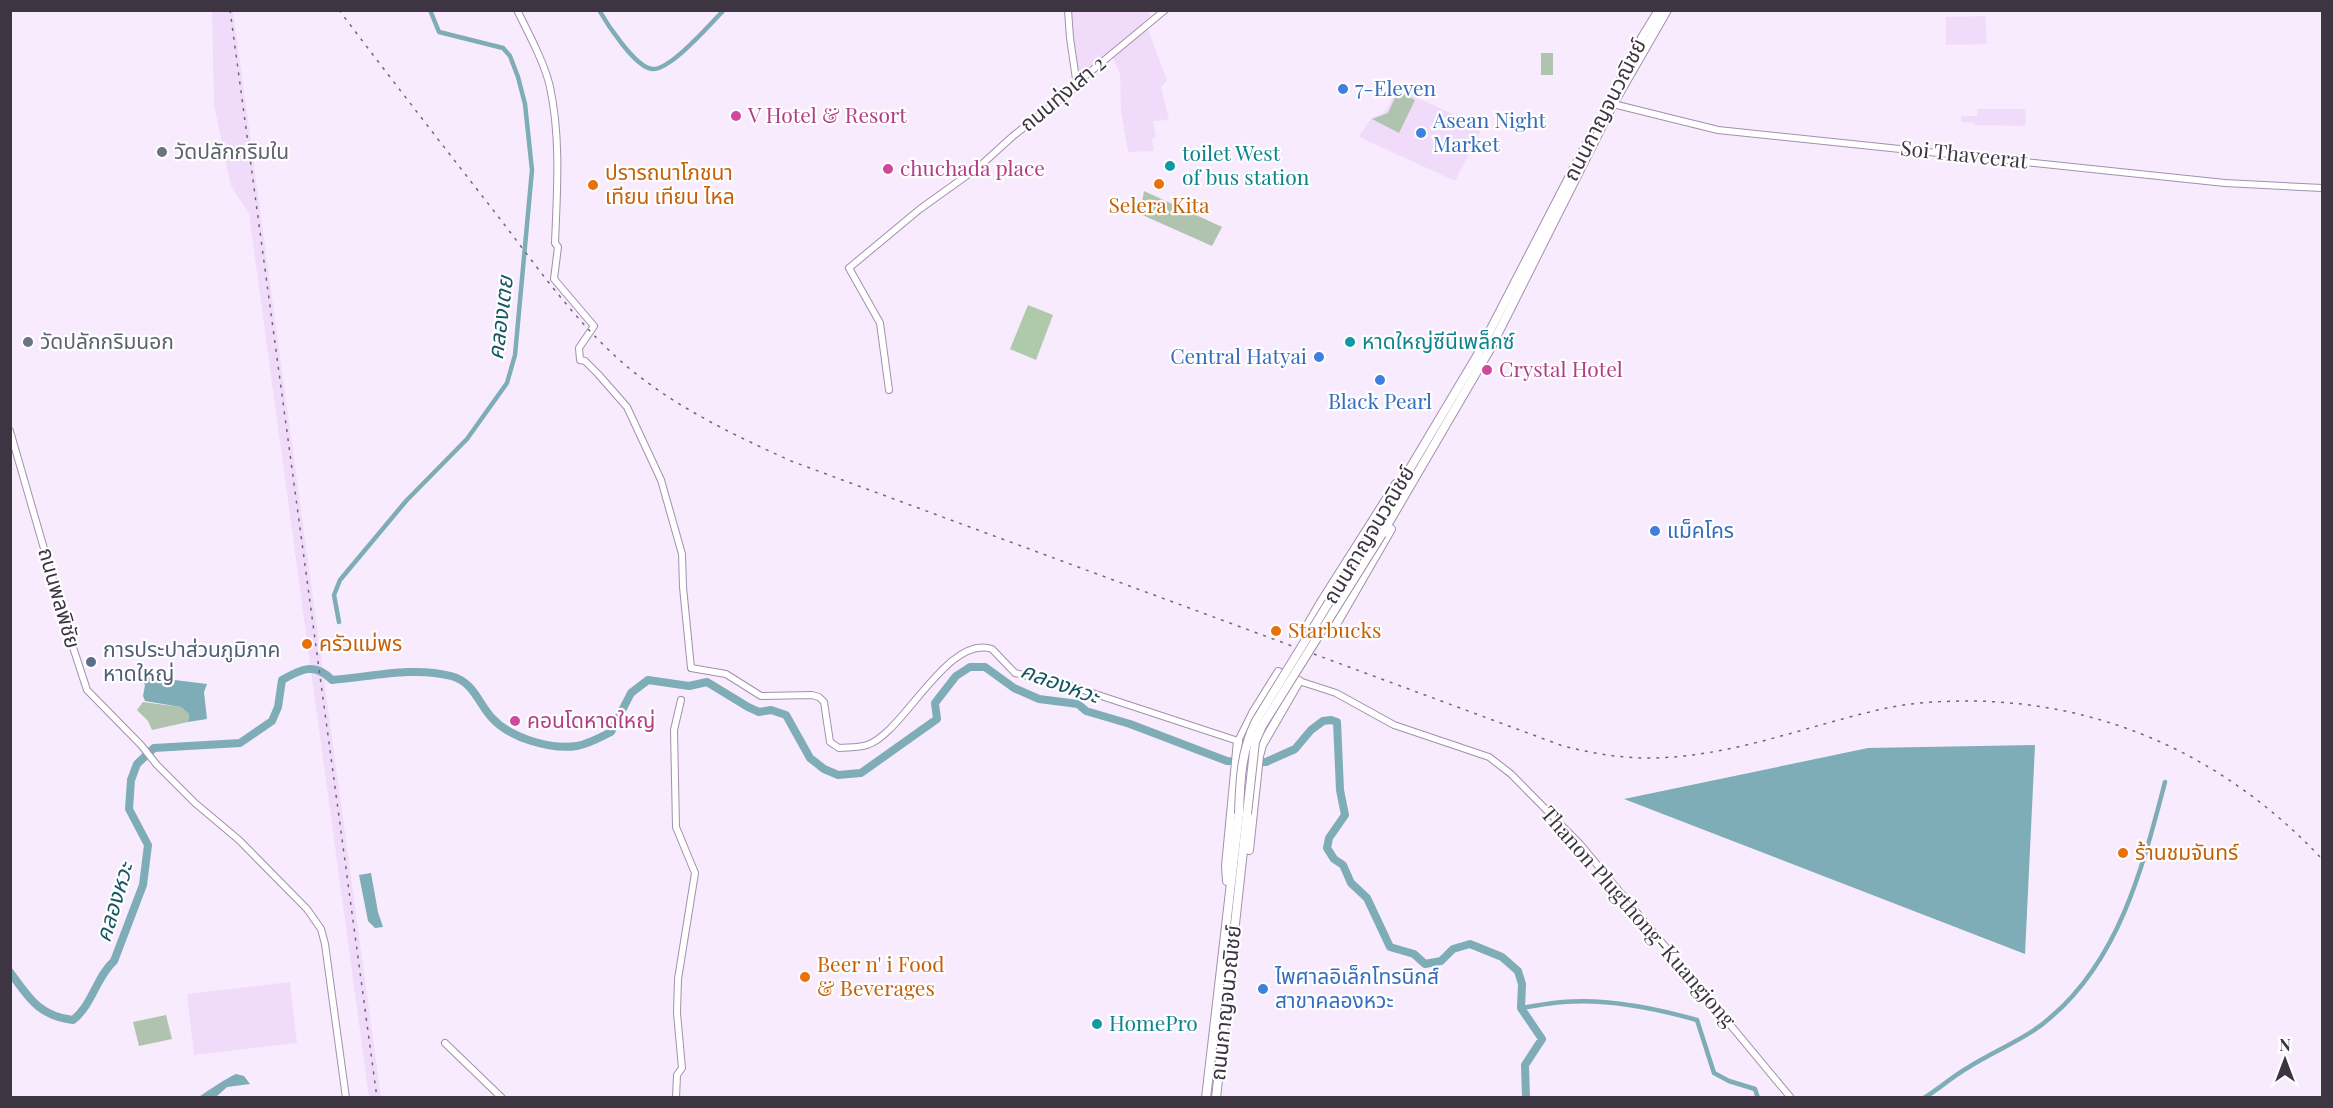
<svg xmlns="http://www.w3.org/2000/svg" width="2333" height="1108" font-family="'Playfair Display','Noto Sans Thai',serif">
<rect width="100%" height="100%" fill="#f9ebfe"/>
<!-- built -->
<g fill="#f1dbfa">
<polygon points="212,11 233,11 381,1097 369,1097 249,214 231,186 214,105"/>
<polygon points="1070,11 1149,11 1151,16 1078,78"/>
<polygon points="1985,16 1987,44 1946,45 1946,17"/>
<polygon points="1147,27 1167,80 1161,87 1169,120 1153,121 1156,137 1152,139 1154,151 1128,152 1121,111 1120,74 1112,56"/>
<polygon points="1397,88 1482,128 1455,181 1359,137 1371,118 1382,114 1388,107"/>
<polygon points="1977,109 2026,109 2025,126 1975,125 1975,123 1961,122 1961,116 1977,116"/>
<polygon points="290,982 297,1043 194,1055 187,994"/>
</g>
<!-- green -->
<g fill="#b0c3ae">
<rect x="1541" y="53" width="12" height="22"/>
<polygon points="1398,91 1415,100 1399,133 1372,119 1388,113"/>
<polygon points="1144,191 1222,227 1212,246 1140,214"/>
<polygon points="143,702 181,707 189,714 188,722 152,730 148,721 137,710"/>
<polygon points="166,1015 172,1039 139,1046 133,1022"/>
</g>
<!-- forest -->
<polygon fill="#afcaab" points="1028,305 1053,315 1036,360 1010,349"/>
<!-- water -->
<g fill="#7eacb7">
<polygon points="143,676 207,684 204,692 207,719 188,722 189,714 181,707 145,701 143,696 145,685 142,680"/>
<polygon points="2035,745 2025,954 1624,799 1868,748"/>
<polygon points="371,873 378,912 383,927 375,928 368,921 359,875"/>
<path d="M236,1074L244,1076L250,1084L227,1087L216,1097H199C204,1093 230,1076 236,1074Z"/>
</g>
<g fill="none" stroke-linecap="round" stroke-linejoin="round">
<!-- canal -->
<g stroke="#7eacb7" stroke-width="4.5">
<path d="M599,10C607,24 635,67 652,69C670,71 710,24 724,10"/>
<polyline points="339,622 334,595 340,580 406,501 467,439 507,383 515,355 532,170 525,104 518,77 510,56 503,48 439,32 430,10"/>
<path d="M1521,1008C1535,1006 1549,1003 1563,1002C1607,998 1655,1008 1697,1020L1714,1073L1729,1081L1755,1089L1758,1098"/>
<path d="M1924,1098C1940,1088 1953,1076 1969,1067C1996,1050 2028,1038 2051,1017C2120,958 2143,866 2165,782"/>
</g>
<!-- river -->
<path stroke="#7eacb7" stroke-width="8" d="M10,972C29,998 39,1016 73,1020C93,1004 96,977 114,961L143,885L148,845L129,809L131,780L137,764L154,748L240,743L272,721L278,707L282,680C301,669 315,662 332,680C371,677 413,666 451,676C474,682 478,703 492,718C510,738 551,750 577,746C589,744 601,737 611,732L631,693L648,680L689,686L707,682L748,707L759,712L771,710L786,715L810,758L824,769L838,775L861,773L937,719L935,703L956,676L970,667H985L1014,688L1039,699L1078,704L1086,711L1130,724L1227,761L1266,762L1295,749L1311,730L1323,721L1331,720L1337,722L1340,790L1345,815L1329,838L1327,848L1334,859L1343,865L1351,883L1367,898L1390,947L1414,954L1425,964L1441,961L1453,949L1470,944L1502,957L1518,971L1522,984L1521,1008L1542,1039L1525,1065L1526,1098"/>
<!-- minor casing -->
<g stroke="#a48fad" stroke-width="8">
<g id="minor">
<path d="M517,10C528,32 545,64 550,87C561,138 557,192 555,243L558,247L554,279L594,326L579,348L580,360L585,361L598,374L627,407L661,480L682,554L683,587L691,668L726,674L761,696L812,695L819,697L824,702L830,742L839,748C847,747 858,748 867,745C904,733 947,634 992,649L1015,673L1074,687L1238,741L1253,711L1278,671L1287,675"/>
<polyline points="1068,10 1070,38 1077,86"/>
<polyline points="1609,103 1718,130 2225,183 2322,188"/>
<polyline points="889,390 880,323 849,268 920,209 980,166 1013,136 1077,86 1084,77 1165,10"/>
<polyline points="10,431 69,635 87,690 141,745 157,765 195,803 239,840 307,909 321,929 325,944 346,1098"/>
<polyline points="1296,680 1336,693 1394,725 1489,757 1511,774 1580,844 1791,1098"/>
<polyline points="445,1043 502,1098"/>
<polyline points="676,1098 677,1075 682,1068 677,1013 678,979 695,873 676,827 674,730 681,700"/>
</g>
</g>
<!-- major casing -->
<g stroke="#a48fad" stroke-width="10">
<g id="major">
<polyline points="1618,85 1643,36 1659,10"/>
<polyline points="1374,529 1477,356 1588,141"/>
<polyline points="1391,529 1331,633 1329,634 1310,626 1309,623 1320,604 1396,484"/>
<polyline points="1382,534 1490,349 1613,104 1667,10"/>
<polyline points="1249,850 1259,756 1262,745 1299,681"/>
<polyline points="1227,881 1226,866 1238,741"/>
<polyline points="1206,1098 1239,814"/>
<polyline points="1216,1098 1247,814"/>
</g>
</g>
<!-- minor -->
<use href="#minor" stroke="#fff" stroke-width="6"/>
<!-- major -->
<use href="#major" stroke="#fff" stroke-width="8"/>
<!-- rail -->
<g stroke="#716675" stroke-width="1.5" stroke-dasharray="3 6" stroke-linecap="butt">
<polyline points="230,10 377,1098"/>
<path d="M339,10C391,79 444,147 497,215C538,268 578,326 630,369C679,409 734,435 791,461L1563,746C1591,753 1619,758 1648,758C1730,758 1808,725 1887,708C1915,702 1945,701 1973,701C2110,703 2229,760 2322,859"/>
</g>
<!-- major-bridge casing -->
<g stroke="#a48fad" stroke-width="10" stroke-linecap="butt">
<g id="major-bridge">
<path d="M1239,814C1240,781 1241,751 1256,721L1374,529"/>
<polyline points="1247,814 1255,742 1262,726 1382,534"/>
</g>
</g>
<!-- major-bridge -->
<use href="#major-bridge" stroke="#fff" stroke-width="8"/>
</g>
<!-- markers -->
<g fill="#3f7fe0" stroke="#fefefe" stroke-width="2">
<circle cx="1343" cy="89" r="6"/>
<circle cx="1421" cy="133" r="6"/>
<circle cx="1319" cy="357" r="6"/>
<circle cx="1380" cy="380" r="6"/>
<circle cx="1655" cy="531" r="6"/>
<circle cx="1263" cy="989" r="6"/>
</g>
<g fill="#d1479c" stroke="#fefefe" stroke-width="2">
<circle cx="736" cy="116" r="6"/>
<circle cx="888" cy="169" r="6"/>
<circle cx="1487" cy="370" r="6"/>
<circle cx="515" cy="721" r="6"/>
</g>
<g fill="#6b7280" stroke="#fefefe" stroke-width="2">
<circle cx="162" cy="152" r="6"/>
<circle cx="28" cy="342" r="6"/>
</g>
<g fill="#0f9aa8" stroke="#fefefe" stroke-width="2">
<circle cx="1170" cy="166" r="6"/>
<circle cx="1350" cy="342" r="6"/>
<circle cx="1097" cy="1024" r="6"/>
</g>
<g fill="#e8710a" stroke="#fefefe" stroke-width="2">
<circle cx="1159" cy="184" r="6"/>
<circle cx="593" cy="185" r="6"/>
<circle cx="1276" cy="631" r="6"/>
<circle cx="307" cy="644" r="6"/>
<circle cx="2123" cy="853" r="6"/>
<circle cx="805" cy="977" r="6"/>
</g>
<circle fill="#5c6f8a" stroke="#fefefe" stroke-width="2" cx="91" cy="662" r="6"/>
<g text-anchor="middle" stroke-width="4.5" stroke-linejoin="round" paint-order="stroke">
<!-- shop labels -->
<g font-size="21" fill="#366cbe" stroke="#fefefe" text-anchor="start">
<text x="1355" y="96">7-Eleven</text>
<text x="1433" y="128">Asean Night<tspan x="1433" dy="24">Market</tspan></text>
<text x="1307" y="364" text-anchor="end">Central Hatyai</text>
<text x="1380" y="409" text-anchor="middle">Black Pearl</text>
<text x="1667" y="538">แม็คโคร</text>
<text x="1275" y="984">ไพศาลอิเล็กโทรนิกส์<tspan x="1275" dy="24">สาขาคลองหวะ</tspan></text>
</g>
<!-- street labels -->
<g font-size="21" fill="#3e3542" stroke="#fefefe">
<text transform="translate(1063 94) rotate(-40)" y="7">ถนนทุ่งเสา 2</text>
<text transform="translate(1605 110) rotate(-63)" y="7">ถนนกาญจนวณิชย์</text>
<text transform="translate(1964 155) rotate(6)" y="7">Soi Thaveerat</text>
<text transform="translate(1369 535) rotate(-59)" y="7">ถนนกาญจนวณิชย์</text>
<text transform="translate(59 598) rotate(74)" y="7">ถนนพลพิชัย</text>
<text transform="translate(1638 917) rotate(49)" y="7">Thanon Plugthong-Kuangjong</text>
<text transform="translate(1226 1003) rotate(-84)" y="7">ถนนกาญจนวณิชย์</text>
</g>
<!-- hotel labels -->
<g font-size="21" fill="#b23c85" stroke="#fefefe" text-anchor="start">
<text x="748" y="123">V Hotel &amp; Resort</text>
<text x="900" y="176">chuchada place</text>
<text x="1499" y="377">Crystal Hotel</text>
<text x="527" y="728">คอนโดหาดใหญ่</text>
</g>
<!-- worship labels -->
<g font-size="21" fill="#5b616d" stroke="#fefefe" text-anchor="start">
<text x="174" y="159">วัดปลักกริมใน</text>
<text x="40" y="349">วัดปลักกริมนอก</text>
</g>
<!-- culture labels -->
<g font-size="21" fill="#0d838f" stroke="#fefefe" text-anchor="start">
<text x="1182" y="161">toilet West<tspan x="1182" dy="24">of bus station</tspan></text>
<text x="1362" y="349">หาดใหญ่ซีนีเพล็กซ์</text>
<text x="1109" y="1031">HomePro</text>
</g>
<!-- food labels -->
<g font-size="21" fill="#c56008" stroke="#fefefe" text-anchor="start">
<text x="605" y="180">ปรารถนาโภชนา<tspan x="605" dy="24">เทียน เทียน ไหล</tspan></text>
<text x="1159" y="213" text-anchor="middle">Selera Kita</text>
<text x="1288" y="638">Starbucks</text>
<text x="319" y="651">ครัวแม่พร</text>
<text x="2135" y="860">ร้านชมจันทร์</text>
<text x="817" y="972">Beer n' i Food<tspan x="817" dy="24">&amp; Beverages</tspan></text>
</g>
<!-- service labels -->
<g font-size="21" fill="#4e5e75" stroke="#fefefe" text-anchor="start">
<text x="103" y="657">การประปาส่วนภูมิภาค<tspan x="103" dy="24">หาดใหญ่</tspan></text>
</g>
<!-- water labels -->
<g font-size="22" font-style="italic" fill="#175663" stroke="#fefefe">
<text transform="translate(500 318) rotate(-83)" y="8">คลองเตย</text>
<text transform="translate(1060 683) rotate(20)" y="8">คลองหวะ</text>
<text transform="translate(114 902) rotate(-73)" y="8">คลองหวะ</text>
</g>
</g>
<!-- border -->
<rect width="2333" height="1108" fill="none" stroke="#3e3542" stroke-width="24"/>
<!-- north arrow -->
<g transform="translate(2285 1060)" stroke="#fefefe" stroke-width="4.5" paint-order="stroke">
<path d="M0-4.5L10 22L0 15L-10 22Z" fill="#3e3542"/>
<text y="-9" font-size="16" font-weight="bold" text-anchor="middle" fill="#3e3542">N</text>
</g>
</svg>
